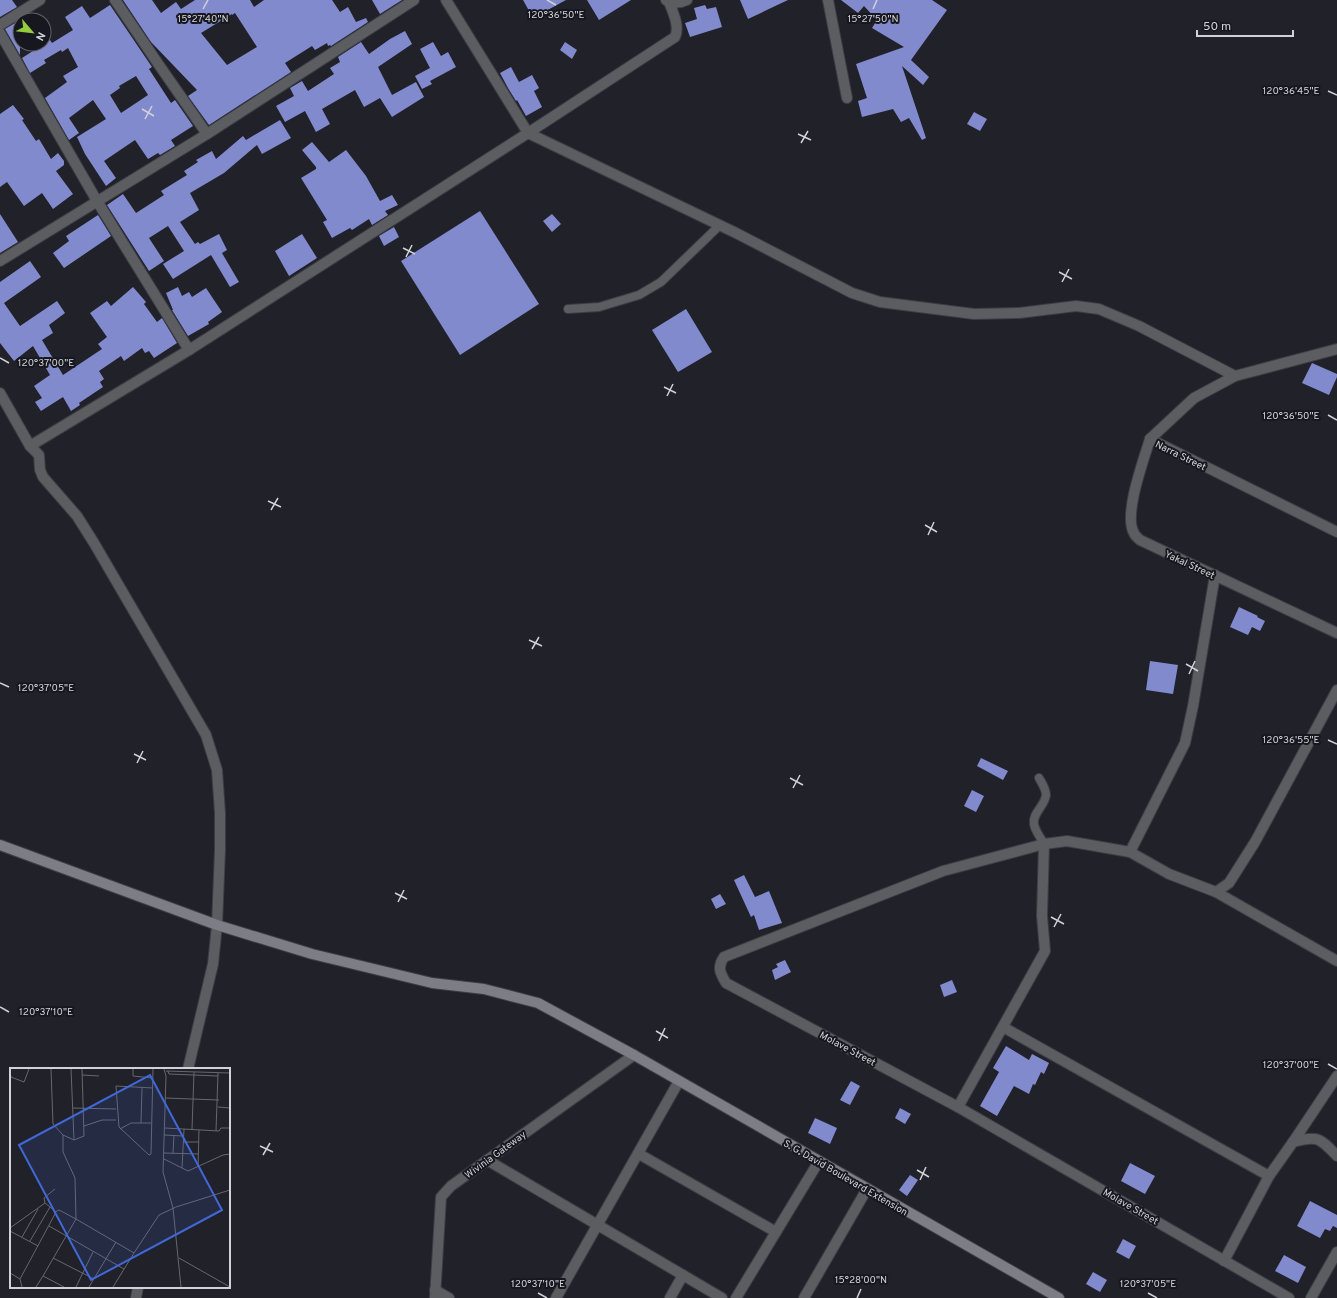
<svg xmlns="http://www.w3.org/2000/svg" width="1337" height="1298" font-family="Overpass,sans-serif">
<rect width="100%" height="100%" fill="#202129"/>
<!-- building -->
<g fill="#828ace" fill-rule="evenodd">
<polygon points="0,0 12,0 17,7 0,17"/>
<path d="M123,0H152L161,13L176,2L181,9L195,0H250L254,7L264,0H332L340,12L348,7L356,22L366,18L368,22L331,46L330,45L328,46L327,43L315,50L312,46L285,63L291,72L209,125L188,96L197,90L151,42ZM235,13L257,47L227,65L201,33L232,14V15Z"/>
<polygon points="372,0 402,0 380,14"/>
<polygon points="523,0 566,0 533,18"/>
<polygon points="587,0 631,0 599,20"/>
<polygon points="740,0 788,0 748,19"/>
<polygon points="841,0 932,0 947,10 911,60 929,77 923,85 902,66 926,138 922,140 909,118 901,122 893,109 862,117 858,101 867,98 856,64 904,47 872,28 877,20 864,6 858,13"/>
<path d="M110,5L152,67L149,69L171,103L175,100L193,126L171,140L175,146L160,155L158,153L148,159L135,140L104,161L116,178L106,186L85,154L77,137L106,119L93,100L69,118L79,133L69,140L45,98L67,82L63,76L78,67L68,48L62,52L61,50L44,60L46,63L30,73L22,58L50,40L52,43L73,30L65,17L82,6L90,18ZM136,76L148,95L121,113L110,95L120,88L119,86Z"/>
<polygon points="705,5 707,9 716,7 722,27 690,37 685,23 697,19 694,8"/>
<polygon points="20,20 20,55 5,29"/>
<polygon points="405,31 412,44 378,67 392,95 416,82 424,97 392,117 380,98 364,107 355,90 322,109 330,124 316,132 305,111 285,122 276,106 294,96 290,88 302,81 308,91 334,74 330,68 340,62 338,57 361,42 369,54 390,39"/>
<polygon points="433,42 441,56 448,52 456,67 430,81 432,84 422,89 415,76 430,68 420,49"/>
<polygon points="565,42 577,50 572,59 560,50"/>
<polygon points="511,67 519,82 532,75 539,88 534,91 542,107 526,116 517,100 516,101 508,88 500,73"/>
<polygon points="13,105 24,119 22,120 36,141 39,139 51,159 58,153 64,161 64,165 56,171 73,194 53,209 42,193 24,206 7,182 0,187 0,114"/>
<polygon points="974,112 987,119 980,131 967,124"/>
<polygon points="280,120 291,138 262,154 257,145 224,173 190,193 199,210 180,222 195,244 198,242 200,244 219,234 227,250 222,253 239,282 230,287 211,255 173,279 163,264 184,251 168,226 149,238 164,261 149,271 107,205 123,194 136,213 164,195 161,191 187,175 184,171 198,162 196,160 212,151 216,159 243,136 246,140"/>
<polygon points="312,142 329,162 346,150 366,176 380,201 392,195 398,205 385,211 388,215 372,225 369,219 352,230 350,228 332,238 323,222 327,220 301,178 316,169 316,167 302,150"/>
<polygon points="480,211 539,304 460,355 401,261"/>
<polygon points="0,214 18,242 0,253"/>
<polygon points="552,214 561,224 552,232 543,221"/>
<polygon points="98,215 111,236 64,268 53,253 69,241 66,236"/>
<polygon points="394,227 399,237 384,246 379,236"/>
<polygon points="302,234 317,258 289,276 275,251"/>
<polygon points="30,261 41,277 4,303 20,326 57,301 65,313 49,325 53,333 42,340 63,375 102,349 98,344 107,337 90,313 107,301 111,306 133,287 146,302 144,304 157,322 162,318 177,343 154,358 149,351 145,353 142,348 124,361 121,356 99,371 104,379 100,382 103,387 79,403 80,405 71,411 63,397 41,411 35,402 42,398 34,386 50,375 33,346 14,361 0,343 0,282"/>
<polygon points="178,287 182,296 189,292 192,297 206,288 222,312 208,322 209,324 188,336 172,310 173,310 166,293"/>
<polygon points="686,309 712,352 678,372 652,330"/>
<polygon points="1312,363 1337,374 1337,377 1329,395 1302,383"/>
<polygon points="1239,607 1258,616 1257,617 1265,621 1260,631 1252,627 1248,635 1230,627"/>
<polygon points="1150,661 1178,665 1173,694 1146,690"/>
<polygon points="981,758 1008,771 1003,780 977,766"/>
<polygon points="972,790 984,796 976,812 964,806"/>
<polygon points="744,875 755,897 769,891 782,923 759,930 754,915 751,917 734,880"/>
<polygon points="720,894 726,904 716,909 711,899"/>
<polygon points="785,960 791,972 775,980 772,970 778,967 776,964"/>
<polygon points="952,980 957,992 944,997 940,985"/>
<polygon points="1006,1046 1029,1060 1032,1054 1049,1063 1044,1074 1041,1072 1035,1085 1033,1084 1029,1094 1014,1086 997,1116 980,1106 999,1072 993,1068"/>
<polygon points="851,1081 860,1086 850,1105 840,1100"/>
<polygon points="900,1108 911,1114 905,1124 895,1118"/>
<polygon points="815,1118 837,1128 830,1144 808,1133"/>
<polygon points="1130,1163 1155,1176 1145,1194 1121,1181"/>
<polygon points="910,1175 918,1180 907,1196 899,1190"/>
<polygon points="1310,1201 1337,1215 1337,1228 1333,1226 1330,1231 1325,1229 1320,1238 1297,1226"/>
<polygon points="1123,1239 1136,1246 1129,1259 1116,1252"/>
<polygon points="1284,1255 1306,1267 1298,1283 1275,1271"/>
<polygon points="1093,1272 1107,1280 1100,1292 1086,1284"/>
</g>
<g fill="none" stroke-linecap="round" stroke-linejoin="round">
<!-- lane casing -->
<g stroke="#3c3d45" stroke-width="10">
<g id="lane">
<polyline points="568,309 599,307 639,295 661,282 720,225"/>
<path d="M1039,778C1042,783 1046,789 1046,795C1045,806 1032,813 1034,824C1035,831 1041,838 1044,844"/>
</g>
</g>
<!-- street casing -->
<g stroke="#3c3d45" stroke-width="12">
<g id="street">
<polyline points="115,0 159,65 207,134"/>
<path d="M666,0C672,4 681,3 687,0"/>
<polyline points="828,0 847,98"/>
<polyline points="0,25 40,0"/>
<polyline points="0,33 97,201 189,350"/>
<polyline points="528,133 736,233 852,293 880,302 974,314 1019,313 1076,306 1099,309 1139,326 1235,376"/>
<path d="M528,133L675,37C680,27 673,12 669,2"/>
<polyline points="0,261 207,134 414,0"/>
<polyline points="0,393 30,446 189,350 528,133 446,0"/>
<path d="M1150,439C1144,459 1123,515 1134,533C1135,536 1138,538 1140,540L1337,633"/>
<polyline points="1150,439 1194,398 1235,376 1337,349"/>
<polyline points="1150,439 1337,532"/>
<polyline points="30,446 39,455 40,470 43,477 77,516 94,543 206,735 217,770 220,813 220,850 217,925 213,964 188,1069"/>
<polyline points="1130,852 1185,743 1193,706 1215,575"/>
<polyline points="1216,892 1229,883 1255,842 1337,690"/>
<polyline points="1003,1027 1269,1176"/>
<polyline points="958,1107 1045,951 1042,916 1044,844"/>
<path d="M1293,1142C1318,1135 1320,1138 1337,1156"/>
<polyline points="639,1154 776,1232"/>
<polyline points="487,1160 722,1298"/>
<polyline points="1224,1261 1269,1176 1293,1142 1337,1076"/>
<polyline points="435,1290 449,1298"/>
<polyline points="136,1298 138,1287"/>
<polyline points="435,1298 441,1197 451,1186 634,1055"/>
<polyline points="556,1298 679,1081"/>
<polyline points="670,1298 683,1275"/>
<polyline points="736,1298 819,1161"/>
<polyline points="804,1298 867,1189"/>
<path d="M1289,1298L958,1107L726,983C720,973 717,967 724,957L943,871L1044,844L1067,841L1130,852L1169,874L1216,892L1337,961"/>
<polyline points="1311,1298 1337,1252"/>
</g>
</g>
<!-- secondary casing -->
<g stroke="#3c3d45" stroke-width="12">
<polyline id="secondary" points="0,845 217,925 312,954 432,983 484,989 538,1003 634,1055 1059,1298"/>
</g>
<!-- lane -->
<use href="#lane" stroke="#5c5d61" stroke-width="8"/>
<!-- street -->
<use href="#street" stroke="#5c5d61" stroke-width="10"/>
<!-- secondary -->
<use href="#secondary" stroke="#7d7e85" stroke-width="10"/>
</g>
<!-- ticks -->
<path fill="none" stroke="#d1d2d7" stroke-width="1.5" d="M547,0L556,5M203,9L208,0M873,9L877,0M1328,91L1337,95M142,109L154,116M145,119L152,106M798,134L811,140M801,143L808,131M403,248L415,254M406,257L412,245M1059,272L1072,279M1062,282L1069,269M0,358L9,363M664,387L676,393M667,396L673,384M1328,415L1337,420M268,501L281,507M271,510L278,498M925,525L937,532M928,535L934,522M529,640L542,646M532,649L539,637M1186,664L1198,671M1189,674L1195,661M0,683L9,687M1328,740L1337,744M134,754L146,760M137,763L143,751M790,778L803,785M793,788L800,775M395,893L407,899M398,902L404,890M1051,917L1064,924M1054,927L1061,914M0,1007L9,1012M656,1031L668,1038M659,1041L665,1028M1328,1064L1337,1069M260,1146L273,1152M263,1155L270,1143M917,1170L929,1177M920,1180L926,1167M538,1293L547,1298M1148,1293L1157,1298M857,1298L861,1289"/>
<g text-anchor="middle" stroke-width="4" stroke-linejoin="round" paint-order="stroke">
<!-- street labels -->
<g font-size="10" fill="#d1d2d7" stroke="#17181f">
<text transform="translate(1181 455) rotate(26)" y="4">Narra Street</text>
<text transform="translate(1190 564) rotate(25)" y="4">Yakal Street</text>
<text transform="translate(848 1048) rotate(28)" y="4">Molave Street</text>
<text transform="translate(495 1154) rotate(-36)" y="4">Wivinia Gateway</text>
<text transform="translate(846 1177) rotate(30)" y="4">S. G. David Boulevard Extension</text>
<text transform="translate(1131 1206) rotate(30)" y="4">Molave Street</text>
</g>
</g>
<!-- overview -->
<g transform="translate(10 1068)">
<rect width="220" height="220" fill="#202129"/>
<path fill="none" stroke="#67686f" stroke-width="1" d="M41,1L43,56L53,67L64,72M61,1L64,72M123,1V8L143,10M154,1L156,8L153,104L163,140L171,219M156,3L220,5M158,3L159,6L208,8M0,5L1,9L14,14L19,1M72,7L89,8M143,20L106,18L109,59L139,87L141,86L143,1M155,30L209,32M208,39L220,40M63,40L106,41M131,55L132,20M74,58L92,52H106M155,60L209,63L211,60H220M110,61L121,55H141M182,61L184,4M206,63L208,5M53,67V84L65,110L66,151M154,67L173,68M64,72L74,68L72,1M173,74H189M154,85L188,86M163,85L164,67M154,91L178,103L213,87L220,86M188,99L189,62M172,100L174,61M35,135L34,130L45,121M45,144L49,142L66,151M39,158L114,201M0,160L35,135M0,163L28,178M12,169L28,141M20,173L40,139M124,185L149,147L166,139L220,122M43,190L84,211M169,190L220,219M0,205L10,211L12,219M33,208L66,151L124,185L103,219M10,211L45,146V143L35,135M26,219L33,208L54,219M66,219L83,184M79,219L106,174"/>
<path fill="#4168d8" fill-opacity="0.15" stroke="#4168d8" stroke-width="2" d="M140,7L212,142L81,212L9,77Z"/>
<rect width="220" height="220" fill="none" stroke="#d1d2d7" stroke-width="2"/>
</g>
<g font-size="10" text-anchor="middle" fill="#d1d2d7" stroke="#17181f" stroke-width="4" stroke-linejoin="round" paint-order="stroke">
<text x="556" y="18">120°36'50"E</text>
<text x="203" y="22">15°27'40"N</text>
<text x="873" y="22">15°27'50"N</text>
<text x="1291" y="94">120°36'45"E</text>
<text x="46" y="366">120°37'00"E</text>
<text x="1291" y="419">120°36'50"E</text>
<text x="46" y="691">120°37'05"E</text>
<text x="1291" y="743">120°36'55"E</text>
<text x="46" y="1015">120°37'10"E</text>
<text x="1291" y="1068">120°37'00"E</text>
<text x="861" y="1283">15°28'00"N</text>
<text x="538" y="1287">120°37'10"E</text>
<text x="1148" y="1287">120°37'05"E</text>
</g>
<!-- north arrow -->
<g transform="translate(32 32) rotate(118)"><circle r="19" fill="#17181f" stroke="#616269"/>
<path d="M0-3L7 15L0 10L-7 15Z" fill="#94cc3b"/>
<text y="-6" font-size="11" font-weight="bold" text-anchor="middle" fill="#d1d2d7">N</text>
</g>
<!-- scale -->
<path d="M1197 30v6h96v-6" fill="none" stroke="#d1d2d7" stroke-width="2"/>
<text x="1203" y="30" font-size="12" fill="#d1d2d7" stroke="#17181f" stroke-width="3" paint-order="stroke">50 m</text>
</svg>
